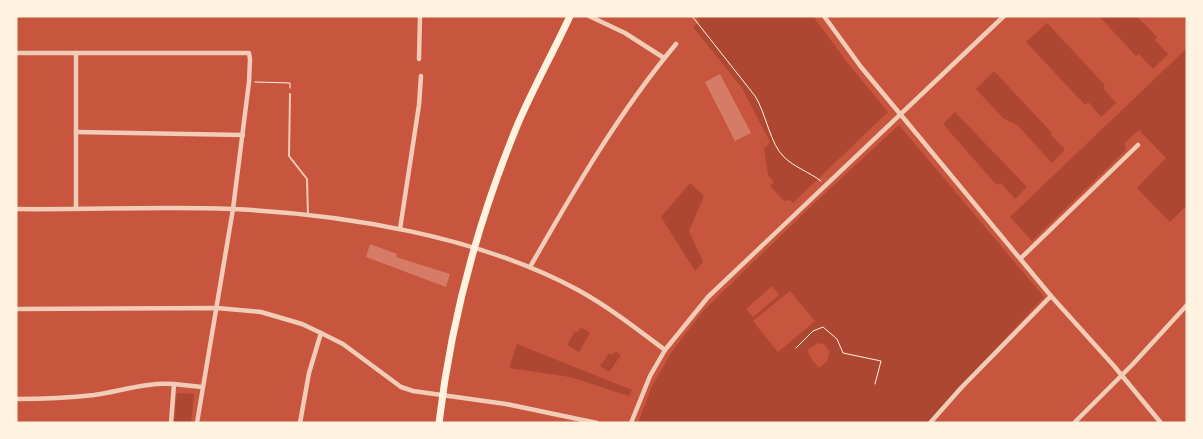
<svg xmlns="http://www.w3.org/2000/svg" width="1203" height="439" font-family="'Source Sans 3',sans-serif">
<rect width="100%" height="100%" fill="#c8553d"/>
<!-- green -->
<g fill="#ae4732" fill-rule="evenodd">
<polygon points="696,16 813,16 847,62 888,112 793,203 790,200 784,201 770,186 774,182 768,175 764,149 770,142 742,88 693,27 700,21"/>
<polygon points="1099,16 1137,16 1157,37 1155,40 1168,54 1153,69 1139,54 1136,56"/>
<polygon points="1047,23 1105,85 1103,88 1116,103 1101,117 1088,102 1085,105 1026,42"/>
<polygon points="1187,48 1187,205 1170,222 1137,188 1166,158 1139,130 1125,143 1126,150 1032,241 1010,217"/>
<polygon points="994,71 1052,133 1051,135 1065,150 1052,163 1017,125 1003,118 976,89"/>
<polygon points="955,112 1027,187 1015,199 1001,183 998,185 993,181 943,124"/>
<path d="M899,125L1044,297L927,423H638L652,386L671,353L703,311L808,209ZM772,286L779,295L753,317L746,309ZM790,291L815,321L778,352L753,321ZM818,343L825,345L830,352L827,361L819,368L812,360L807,350Z"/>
<polygon points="690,183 704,196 689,231 703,262 695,271 661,217"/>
<polygon points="581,327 590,333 579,352 567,345 575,331 577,333"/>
<polygon points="517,344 632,390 629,396 570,377 509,368"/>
<polygon points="616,351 621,355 609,372 600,366 609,353 613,355"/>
<polygon points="177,393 194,394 191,423 174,423"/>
</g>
<!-- building -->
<g fill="#d67c66">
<polygon points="720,74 751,133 735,141 705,82"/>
<polygon points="370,244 397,254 396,257 450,274 446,287 366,257"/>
</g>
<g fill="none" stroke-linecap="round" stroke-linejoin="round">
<!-- path -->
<g stroke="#fff3e0" stroke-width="1">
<path d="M692,16L755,96C766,113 770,144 784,157C794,167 809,172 821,181"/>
<polyline points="255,82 290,83 290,88"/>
<polyline points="796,348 813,331 823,327 837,339 843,353 881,361 875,384"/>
</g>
<!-- service -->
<polyline stroke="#f1ccb7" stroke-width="2" points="290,94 289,156 307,179 308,215"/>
<!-- minor -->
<g stroke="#f1ccb7" stroke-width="4.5">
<polyline points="589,16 625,33 664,58"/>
<polyline points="824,16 861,67 906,121 1051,296 1114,366 1161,423"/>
<polyline points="16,53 249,53 250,59 249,82 233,209 197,423"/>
<polyline points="419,59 420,16"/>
<polyline points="76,132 243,135"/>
<polyline points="76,208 76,53"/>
<path d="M16,209C88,210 160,206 232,209C344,214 478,236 578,290C609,307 637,329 665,350"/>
<polyline points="400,229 419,105 421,76"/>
<polyline points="1021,258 1138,145"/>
<path d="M530,267C574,190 619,112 676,44"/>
<polyline points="16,309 217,308 261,312 302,324 321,333 343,344 401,387 413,391 506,404 597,423"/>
<path d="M16,399C42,399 68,398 94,395C121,391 146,382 174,384"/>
<polyline points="171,423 174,384 202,387"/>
<polyline points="300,423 309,373 321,333"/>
<polyline points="631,423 650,376 665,350 708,297 1004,16"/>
<polyline points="930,423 961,388 1051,296"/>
<polyline points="1074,423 1133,364 1187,305"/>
</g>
<!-- primary -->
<path stroke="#fff3e0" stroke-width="7" d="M439,423C451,320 478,221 517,126C533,88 553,53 570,16"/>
</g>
<!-- border -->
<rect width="1203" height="439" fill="none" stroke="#fff3e0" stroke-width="35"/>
</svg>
